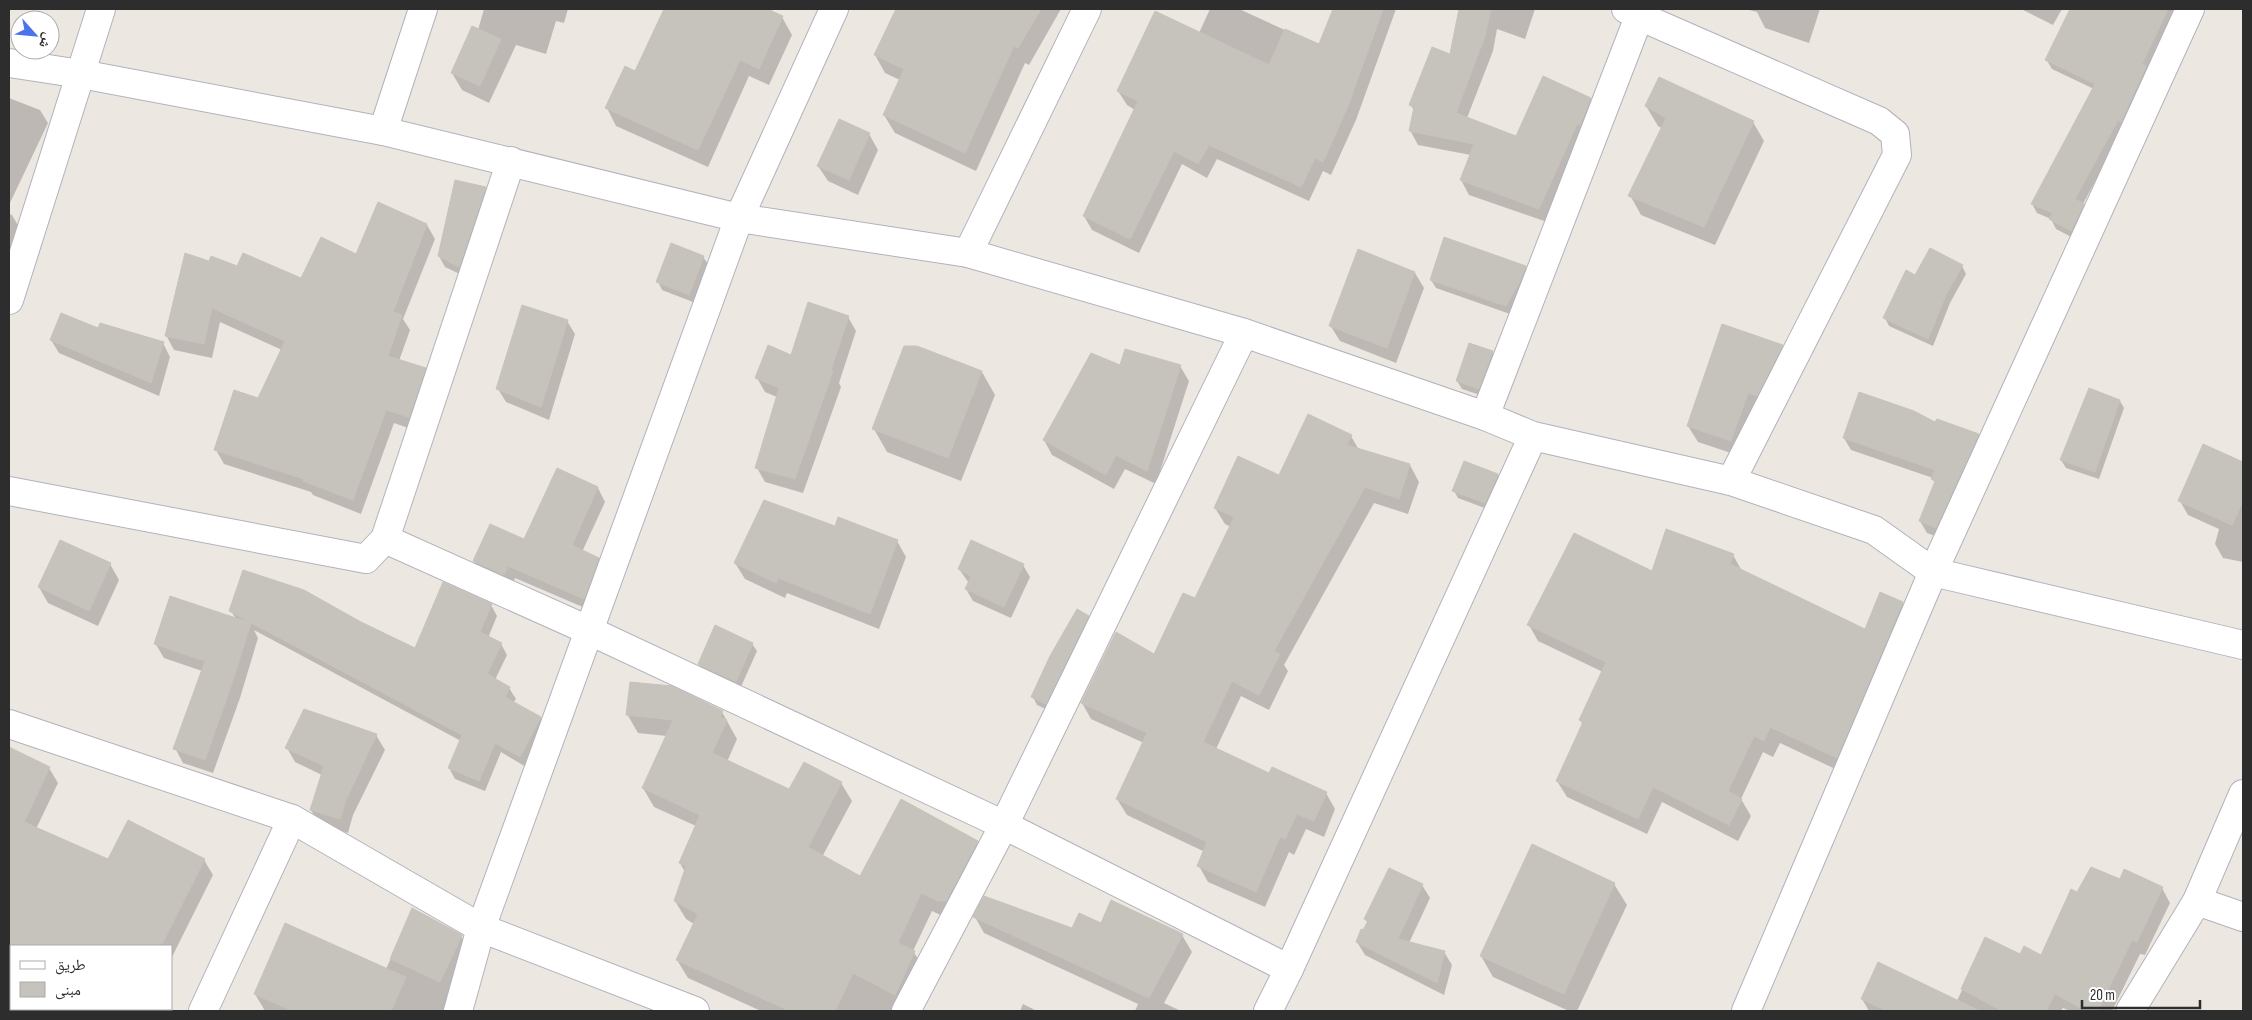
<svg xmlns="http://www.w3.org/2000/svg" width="2252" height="1020" font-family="'Sofia Sans Condensed','Noto Naskh Arabic',sans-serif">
<rect width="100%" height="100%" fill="#ede7e1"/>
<!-- shadow -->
<g fill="#0003">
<polygon points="484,9 568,9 564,23 556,21 546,54 516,45 489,103 462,90 452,73 478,30"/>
<polygon points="665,9 773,9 771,12 782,17 792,35 769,85 749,76 708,167 616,126 607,108 636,73"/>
<polygon points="896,9 1061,9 1029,65 1025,63 976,171 895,133 884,115 900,80 885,73 875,55"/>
<polygon points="1210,9 1239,9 1320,46 1334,9 1396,9 1356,120 1331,175 1323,171 1309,201 1217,159 1207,178 1182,164 1139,253 1092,230 1084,216 1135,110 1127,105 1118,91 1199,33"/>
<polygon points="1461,9 1535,9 1525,39 1497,29 1493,51 1467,118 1517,138 1590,99 1598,113 1547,222 1469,195 1461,180 1471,155 1418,145 1410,130 1414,111 1411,105 1451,56"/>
<polygon points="1745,9 1820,9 1809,43 1765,28 1757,12"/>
<polygon points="2021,9 2062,9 2053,25"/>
<polygon points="2121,9 2127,11 2128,9 2177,9 2123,129 2083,204 2089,214 2077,240 2056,229 2051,219 2037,213 2032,204 2094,89 2052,69 2046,59 2101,49"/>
<polygon points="9,98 40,110 48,123 9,205"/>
<polygon points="1646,106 1753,122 1764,141 1715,245 1641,215 1630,195 1663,129 1658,126"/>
<polygon points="869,134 878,150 858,195 828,181 818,166"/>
<polygon points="485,189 491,200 466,277 445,267 439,256"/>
<polygon points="9,214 12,215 20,229 9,259"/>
<polygon points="427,225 435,239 403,319 410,330 399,361 425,369 433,383 417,431 394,423 361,514 313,495 311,492 224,464 216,450 259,400 282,350 220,322 212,358 174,350 166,335 210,262 302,279"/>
<polygon points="703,257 708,264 693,302 662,290 658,282"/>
<polygon points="1962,266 1966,274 1950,303 1933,346 1889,326 1885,318 1916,276"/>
<polygon points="1525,267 1530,274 1510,314 1436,288 1431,280"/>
<polygon points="1415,273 1424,288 1396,363 1340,341 1330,325"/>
<polygon points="848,317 856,331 839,383 841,387 803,493 765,482 757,468 777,397 765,392 757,378 792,356"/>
<polygon points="567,321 575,334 549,420 506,402 498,389"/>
<polygon points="99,330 163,343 170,357 159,396 59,353 51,340"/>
<polygon points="1782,346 1791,362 1740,456 1698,442 1688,426"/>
<polygon points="917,347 982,372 995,395 961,481 887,452 874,429"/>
<polygon points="1492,352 1497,360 1483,396 1462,389 1457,381"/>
<polygon points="1180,366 1189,381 1156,484 1125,469 1114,489 1052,455 1044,440 1120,367"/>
<polygon points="2120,401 2124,408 2099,479 2066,468 2061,460"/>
<polygon points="1936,423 1978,435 1985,447 1943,539 1927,533 1920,521 1935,483 1933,478 1851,450 1844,438"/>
<polygon points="1351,436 1359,450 1410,465 1419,482 1408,514 1374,503 1284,665 1288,671 1269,710 1241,696 1216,749 1269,775 1326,793 1335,809 1324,837 1306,829 1294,855 1289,852 1265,907 1208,882 1199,866 1205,852 1127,815 1117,799 1144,743 1091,719 1082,703 1155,656 1196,600 1231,527 1225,524 1215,508 1280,476"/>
<polygon points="2204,446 2243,464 2243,562 2223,558 2215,544 2219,529 2188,515 2180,501"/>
<polygon points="1464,463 1498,475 1502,483 1490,510 1458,498 1454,491"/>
<polygon points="557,470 598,488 605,502 582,552 598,559 606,572 592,611 515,578 511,588 482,575 474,561 524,541"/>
<polygon points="836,528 897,541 906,557 879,629 787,593 785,598 745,579 735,563"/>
<polygon points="1733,555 1742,571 1866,630 1902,603 1912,619 1846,774 1780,743 1773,757 1763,752 1741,799 1751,816 1738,841 1662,802 1647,834 1567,797 1557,781 1583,725 1580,720 1603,672 1538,641 1529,625 1653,572"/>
<polygon points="110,564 119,580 98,626 48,603 39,587"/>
<polygon points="1023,565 1030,577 1011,618 973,601 966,589 969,583 959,569"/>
<polygon points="491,605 497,616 488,638 501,644 507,655 495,680 509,688 516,699 513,703 540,718 546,729 526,767 501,752 485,791 455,779 449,768 461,741 254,630 258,638 240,698 213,773 183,763 175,748 202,671 164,658 155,643 236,619 231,611 360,623 416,649"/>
<polygon points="1088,617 1092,625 1050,711 1037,705 1033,697"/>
<polygon points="752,644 757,651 740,689 704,672 699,664"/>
<polygon points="305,710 376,735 385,750 353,815 348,833 319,824 311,810 322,775 295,762 287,748"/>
<polygon points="722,712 737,739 727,762 790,791 841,783 852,801 822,857 860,877 977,842 988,860 949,919 932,911 913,951 925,970 906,1011 761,1011 688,978 677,960 694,924 686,919 675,901 685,872 680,863 696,826 654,807 643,788 667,736 638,733 627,714"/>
<polygon points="9,749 49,768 58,783 36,829 109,861 204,860 213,875 171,959 171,946 11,946 11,1009 26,1009 25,1011 9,1011"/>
<polygon points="2120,881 2162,888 2170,903 2145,955 2140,954 2112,1011 2070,1011 2063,1008 2061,1011 1869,1011 1862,999 1957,1001 1985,939 2021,955 2042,957 2078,894"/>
<polygon points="1614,884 1627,905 1577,1011 1569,1011 1493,977 1481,956"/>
<polygon points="1422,885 1430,898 1409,943 1444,952 1452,965 1444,995 1365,955 1357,942 1368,924 1365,919"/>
<polygon points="1111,901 1182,935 1192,952 1164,1003 1181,1011 1135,1011 1138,1004 984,933 975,917 1073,930 1101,924"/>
<polygon points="413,910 461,936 473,957 448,1011 265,1011 255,994 386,969"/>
<polygon points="1023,1004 1037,1011 1020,1011"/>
</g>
<!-- building -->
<g fill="#c6c2bc" stroke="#c9c3ba">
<polygon points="664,9 767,9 783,16 759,69 740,60 698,150 605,108 625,66 635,71"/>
<polygon points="896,9 1041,9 1018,48 1014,46 965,153 883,115 904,69 874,55"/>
<polygon points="1333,9 1383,9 1348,106 1323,162 1315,158 1301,187 1209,145 1198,164 1174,151 1130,239 1083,216 1138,101 1117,91 1155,11 1269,65 1285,29 1319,44"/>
<polygon points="1459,9 1491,9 1485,36 1456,113 1516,136 1543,76 1591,98 1580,125 1577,124 1539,209 1460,180 1474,144 1409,131 1414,107 1409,105 1432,47 1450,54"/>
<polygon points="2070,9 2168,9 2142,64 2146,66 2121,122 2118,120 2075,199 2084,204 2071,231 2049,219 2053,213 2031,204 2095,84 2045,60"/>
<polygon points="472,26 501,39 480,86 451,73"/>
<polygon points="1659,77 1754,121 1704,227 1628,196 1666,118 1645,106"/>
<polygon points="839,119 870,133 849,180 817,166"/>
<polygon points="455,180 486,187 459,267 438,256"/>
<polygon points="378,202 427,224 393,312 402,315 388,356 426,368 409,417 386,410 353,500 303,481 304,479 214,450 234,390 258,398 285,341 212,308 204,344 165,336 185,253 209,261 211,256 237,266 243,253 301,278 321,237 356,254"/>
<polygon points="1444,237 1526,266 1519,283 1506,306 1430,280"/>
<polygon points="671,243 704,256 689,295 656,282"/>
<polygon points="1930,248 1963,265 1946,295 1928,339 1883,318 1906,270 1915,275"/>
<polygon points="1358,249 1415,272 1387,348 1329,326"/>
<polygon points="808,302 849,316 831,370 833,371 795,479 755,468 779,388 755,378 768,345 791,355"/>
<polygon points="522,305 568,320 541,407 496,389"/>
<polygon points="61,313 98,328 100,323 164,342 151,383 50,340"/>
<polygon points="1722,324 1783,345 1757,396 1748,393 1731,441 1687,426"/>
<polygon points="1469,343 1493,351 1479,389 1456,381"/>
<polygon points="904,346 917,346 982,371 948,458 872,429"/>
<polygon points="1125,349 1181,365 1147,471 1116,455 1106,475 1043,440 1091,353 1120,365"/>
<polygon points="2089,388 2120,400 2095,472 2060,460"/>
<polygon points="1859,392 1914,411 1935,422 1937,419 1979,434 1936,528 1919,521 1935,481 1931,479 1935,470 1843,438"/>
<polygon points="1308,414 1352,435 1347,445 1410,464 1399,499 1365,487 1274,651 1280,654 1259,695 1232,681 1203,742 1269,773 1272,767 1327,792 1314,821 1297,814 1285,839 1280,837 1256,892 1197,866 1207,842 1116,799 1147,733 1081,703 1116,632 1154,654 1183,593 1195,598 1234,517 1214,508 1238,456 1279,475"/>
<polygon points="2203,444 2243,462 2243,501 2232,525 2178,501"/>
<polygon points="1464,461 1498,474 1485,503 1452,491"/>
<polygon points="557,468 598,487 572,545 599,558 584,599 508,566 504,575 473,561 490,524 524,539"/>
<polygon points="764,500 835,526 838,517 898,540 870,614 778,578 776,583 734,563"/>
<polygon points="1666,529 1734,554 1730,564 1865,629 1880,592 1903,602 1837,758 1770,727 1764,741 1754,736 1728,791 1742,799 1729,825 1653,787 1638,819 1556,781 1583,722 1579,720 1606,662 1527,625 1574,533 1652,571"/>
<polygon points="60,540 111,563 89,611 38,587"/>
<polygon points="971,540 1024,564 1004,607 965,589 971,576 958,569"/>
<polygon points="243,570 304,590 361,622 415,648 443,582 492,604 480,632 502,643 487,674 510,687 505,697 541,717 520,757 495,743 479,781 448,768 462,735 229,611"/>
<polygon points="170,596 251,623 232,683 205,760 173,749 205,661 154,644"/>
<polygon points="1077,609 1089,616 1046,704 1031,697 1050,656"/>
<polygon points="715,625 753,643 736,682 698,664"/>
<polygon points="630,682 672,686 723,711 720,717 727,720 712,753 789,789 804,762 842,782 808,847 860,876 901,799 978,841 946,901 938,901 921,893 898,943 915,951 895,995 853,973 835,1011 790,1011 676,960 698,914 674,901 686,866 679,863 700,815 642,788 673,720 626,715"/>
<polygon points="304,709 377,734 346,800 340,819 310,810 324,766 285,748"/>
<polygon points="9,747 50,767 24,822 108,859 128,820 205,859 161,946 9,946"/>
<polygon points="1532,844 1615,883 1564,994 1480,956"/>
<polygon points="2091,867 2120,879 2124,869 2163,887 2137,942 2132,940 2098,1011 2086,1011 2055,994 2046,1011 2002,1011 1961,989 1985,937 2020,954 2024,946 2041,955 2071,889 2077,892"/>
<polygon points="1389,868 1423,884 1398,939 1445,951 1437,983 1356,942 1361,929 1363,930 1368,921 1364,919"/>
<polygon points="984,896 1072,928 1079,913 1101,923 1111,900 1183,934 1149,998 973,917"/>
<polygon points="412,908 462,935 440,982 390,959"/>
<polygon points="285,923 406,977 391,1011 293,1011 254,994"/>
<polygon points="1878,962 1980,1011 1887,1011 1861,999"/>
</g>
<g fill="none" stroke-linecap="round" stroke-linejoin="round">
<!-- minor casing -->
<g stroke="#b1b3bc" stroke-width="30">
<g id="minor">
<polyline points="1626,9 1639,16 1879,121 1895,134 1897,155 1731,481"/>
<polyline points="9,63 81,74 383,131 739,218 968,253 1244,333 1485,416 1533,436 1731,481 1874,530 1933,572 2243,645"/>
<polyline points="383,131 423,9"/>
<polyline points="968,253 1087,9"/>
<polyline points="9,300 101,9"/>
<polyline points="1485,416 1642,9"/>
<polyline points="9,491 366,559 385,539 511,161"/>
<polyline points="385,539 590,631 1004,825 1289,969"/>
<polyline points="9,724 292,819 481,928 695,1011"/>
<polyline points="2197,901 2243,917"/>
<polyline points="203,1011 292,819"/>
<polyline points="458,1011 481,928 739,218 834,9"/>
<polyline points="906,1011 1004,825 1244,333"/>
<polyline points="1268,1011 1289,969 1533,436"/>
<polyline points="1746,1011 1933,572 2190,9"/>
<polyline points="2130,1011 2197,901 2243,794"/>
</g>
</g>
<!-- minor -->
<use href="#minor" stroke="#fff" stroke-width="28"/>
</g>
<!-- border -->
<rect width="2252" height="1020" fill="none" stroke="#2d2d2d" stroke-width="20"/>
<!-- legend -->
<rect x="10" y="945" width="162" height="65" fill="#ffffff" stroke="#ababab"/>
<rect x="20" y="961" width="25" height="8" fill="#ffffff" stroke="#ababab"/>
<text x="55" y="970" font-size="15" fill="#2d2d2d">طريق</text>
<rect x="20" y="982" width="25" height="15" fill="#c6c2bc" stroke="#ababab"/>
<text x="55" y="995" font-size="15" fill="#2d2d2d">مبنى</text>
<!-- north arrow -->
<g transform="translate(35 35) rotate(117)"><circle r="24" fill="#ffffff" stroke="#ababab"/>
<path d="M0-4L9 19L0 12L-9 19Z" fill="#4c73ee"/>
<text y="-8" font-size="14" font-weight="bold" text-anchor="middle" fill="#2d2d2d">ش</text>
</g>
<!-- scale -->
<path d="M2082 1000v8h118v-8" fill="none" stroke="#2d2d2d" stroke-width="2.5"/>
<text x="2090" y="1000" font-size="15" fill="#2d2d2d" stroke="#ffffff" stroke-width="4" paint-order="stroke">20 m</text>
</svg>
